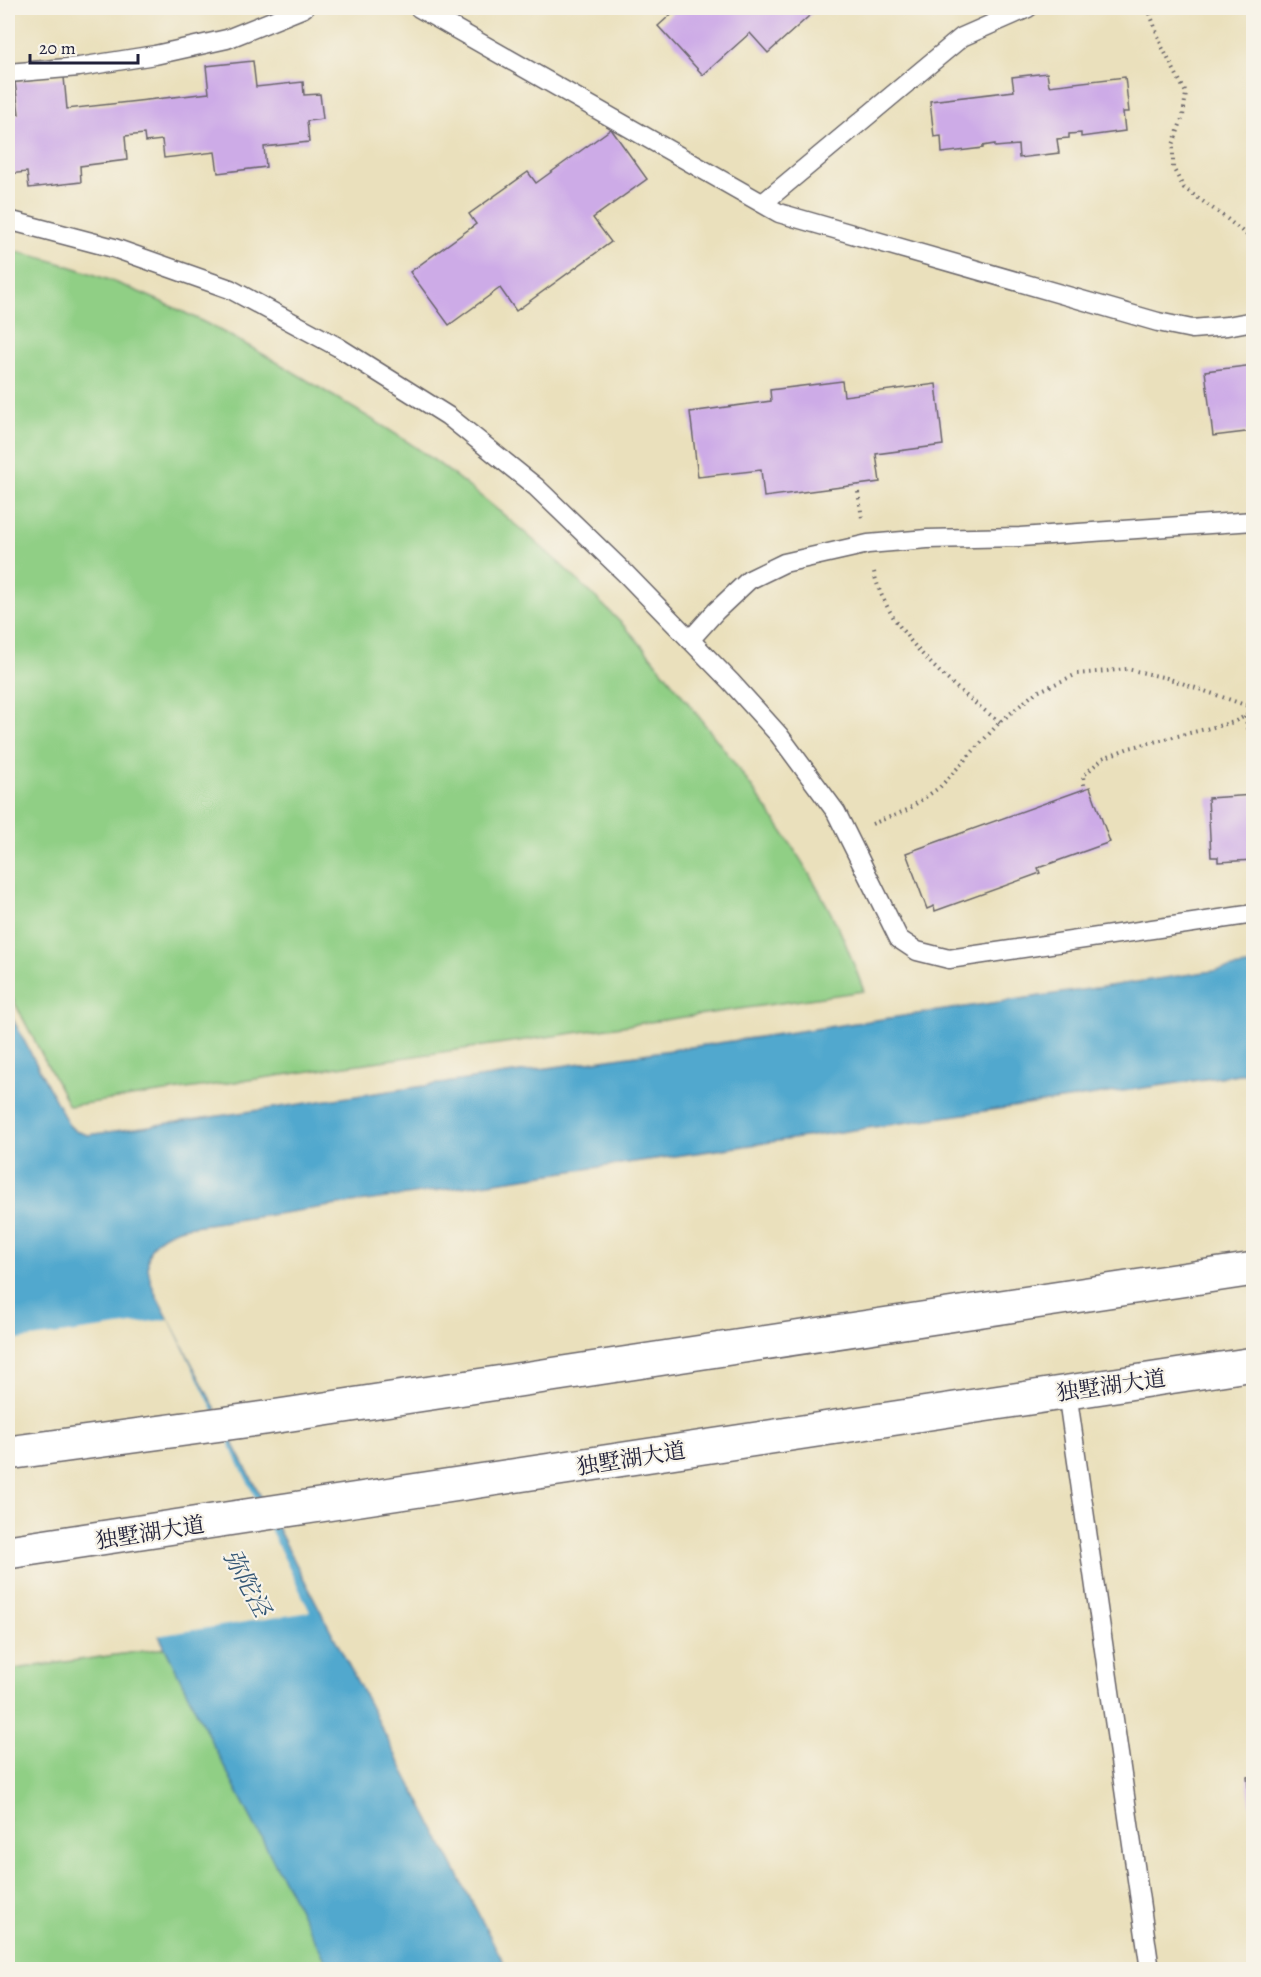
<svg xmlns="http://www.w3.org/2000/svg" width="1261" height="1977" font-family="Alegreya,'Noto Serif SC',serif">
<rect width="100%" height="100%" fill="#f7f3e8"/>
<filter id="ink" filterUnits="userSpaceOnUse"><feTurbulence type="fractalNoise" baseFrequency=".0167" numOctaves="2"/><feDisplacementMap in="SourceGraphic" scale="12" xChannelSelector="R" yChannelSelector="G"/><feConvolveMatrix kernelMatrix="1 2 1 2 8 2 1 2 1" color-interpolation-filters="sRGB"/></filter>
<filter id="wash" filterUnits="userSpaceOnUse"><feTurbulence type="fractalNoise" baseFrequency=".008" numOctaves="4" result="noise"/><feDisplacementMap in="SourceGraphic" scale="24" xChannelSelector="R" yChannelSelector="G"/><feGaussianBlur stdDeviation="1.35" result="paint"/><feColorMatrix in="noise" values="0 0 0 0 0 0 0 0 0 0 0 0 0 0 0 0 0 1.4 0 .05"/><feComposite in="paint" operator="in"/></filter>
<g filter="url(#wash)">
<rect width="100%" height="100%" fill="#eae0bc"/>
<!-- green -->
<g fill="#90cf85" stroke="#597860" stroke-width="1.5">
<path d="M8,250C25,254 42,257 59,263C155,292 243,340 328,393C370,418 413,443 451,473C513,520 573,573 627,629C661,666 692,708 723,748C766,806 809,866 840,931C849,950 856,971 864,991L69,1106L8,990Z"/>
<polygon points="165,1648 330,1969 8,1969 8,1670"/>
</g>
<!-- water -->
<path fill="#51a8ce" stroke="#3a6584" stroke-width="1.5" d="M1253,965V1072L187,1227C146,1236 140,1258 156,1295L507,1969H330L213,1745L8,1330V1010L68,1124L75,1131L88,1135Z"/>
<!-- pier -->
<polygon fill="#eae0bc" points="169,1319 310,1612 156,1636 10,1341"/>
<g id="blocks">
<!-- building -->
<g fill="#cdabe7">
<polygon points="678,8 818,8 768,53 750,33 703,75 658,26"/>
<polygon points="253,61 256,87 303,82 304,95 320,94 323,119 307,121 309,142 264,147 266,167 218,173 215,152 164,158 162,140 145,142 144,134 125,136 127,160 80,166 81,182 29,188 27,172 8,174 8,115 19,114 15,82 64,77 67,109 209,93 206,66"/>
<polygon points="1047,73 1049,86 1125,77 1129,112 1123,112 1125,131 1081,137 1081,133 1069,134 1069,138 1057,139 1059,153 1019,158 1018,145 995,147 995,144 983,146 983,148 942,153 941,136 934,137 930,101 1014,91 1012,77"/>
<polygon points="611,129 647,179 593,218 611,242 516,311 500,288 449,325 410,272 476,224 469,214 528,172 536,183"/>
<polygon points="1254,365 1254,431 1213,436 1205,371"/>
<polygon points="842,381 844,396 936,384 943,445 876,454 880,482 764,497 761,470 698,477 690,412 771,401 770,390"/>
<polygon points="1090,787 1110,842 1038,868 1040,873 935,911 934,906 927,909 906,853"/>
<polygon points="1254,795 1254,860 1218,862 1218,857 1211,857 1208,798"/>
<polygon points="1254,1775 1254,1816 1252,1816 1247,1777"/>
</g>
</g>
</g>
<g filter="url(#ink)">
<use href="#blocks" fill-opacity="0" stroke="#686468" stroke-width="1.5"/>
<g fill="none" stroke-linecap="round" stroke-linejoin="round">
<!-- service casing -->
<g stroke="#686468" stroke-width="21">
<g id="service">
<polyline points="419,8 779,213 1158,322 1192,329 1227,326 1254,321"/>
<polyline points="8,73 79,67 155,55 227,39 304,8"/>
<polyline points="763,203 962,37 1028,8"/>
<polyline points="8,220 114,248 230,289 338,347 448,416 536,487 626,574 731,682 779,735 836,812 899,939 917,951 949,959 1254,914"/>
<polyline points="690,640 716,611 749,580 784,563 868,544 927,539 1020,537 1254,521"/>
<polyline points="1067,1392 1150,1970"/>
</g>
</g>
<!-- primary casing -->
<g stroke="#686468" stroke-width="36">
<g id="primary">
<polyline points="8,1453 265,1418 1254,1269"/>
<polyline points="8,1552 1254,1364"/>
</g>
</g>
<!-- path -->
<g stroke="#686468" stroke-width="4" stroke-dasharray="1.5 4.5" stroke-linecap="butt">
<polyline points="1148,8 1162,47 1186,93 1183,116 1173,145 1173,168 1184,188 1226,218 1254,241"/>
<polyline points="858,492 862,518"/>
<path d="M874,572C886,630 953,688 1000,722"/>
<polyline points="1245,716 1254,753"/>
<polyline points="1084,785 1083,776 1103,758 1129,748 1234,722 1245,716 1254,708"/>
<polyline points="872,824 907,810 940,787 1000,722 1035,693 1077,674 1127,669 1167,678 1254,708"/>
</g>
<!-- service -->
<use href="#service" stroke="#fff" stroke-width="18"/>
<!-- primary -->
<use href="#primary" stroke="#fff" stroke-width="33"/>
</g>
</g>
<g text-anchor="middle" stroke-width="4.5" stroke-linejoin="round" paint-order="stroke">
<!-- street labels -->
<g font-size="22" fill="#22223b" stroke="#f7f3e8">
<text transform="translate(1111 1385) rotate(-8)" y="8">独墅湖大道</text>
<text transform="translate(631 1458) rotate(-9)" y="8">独墅湖大道</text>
<text transform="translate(150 1532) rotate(-9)" y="8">独墅湖大道</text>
</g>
<!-- water labels -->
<g font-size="24" font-style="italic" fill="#355876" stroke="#f7f3e8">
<text transform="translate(247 1583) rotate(62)" y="8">弥陀泾</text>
</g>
</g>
<!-- margin -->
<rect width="1261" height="1977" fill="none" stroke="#f7f3e8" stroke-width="30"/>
<!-- scale -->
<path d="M30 54v9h108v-9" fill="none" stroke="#22223b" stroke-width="3"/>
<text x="39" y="54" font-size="18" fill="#22223b" stroke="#f7f3e8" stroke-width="4.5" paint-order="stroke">20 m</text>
</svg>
